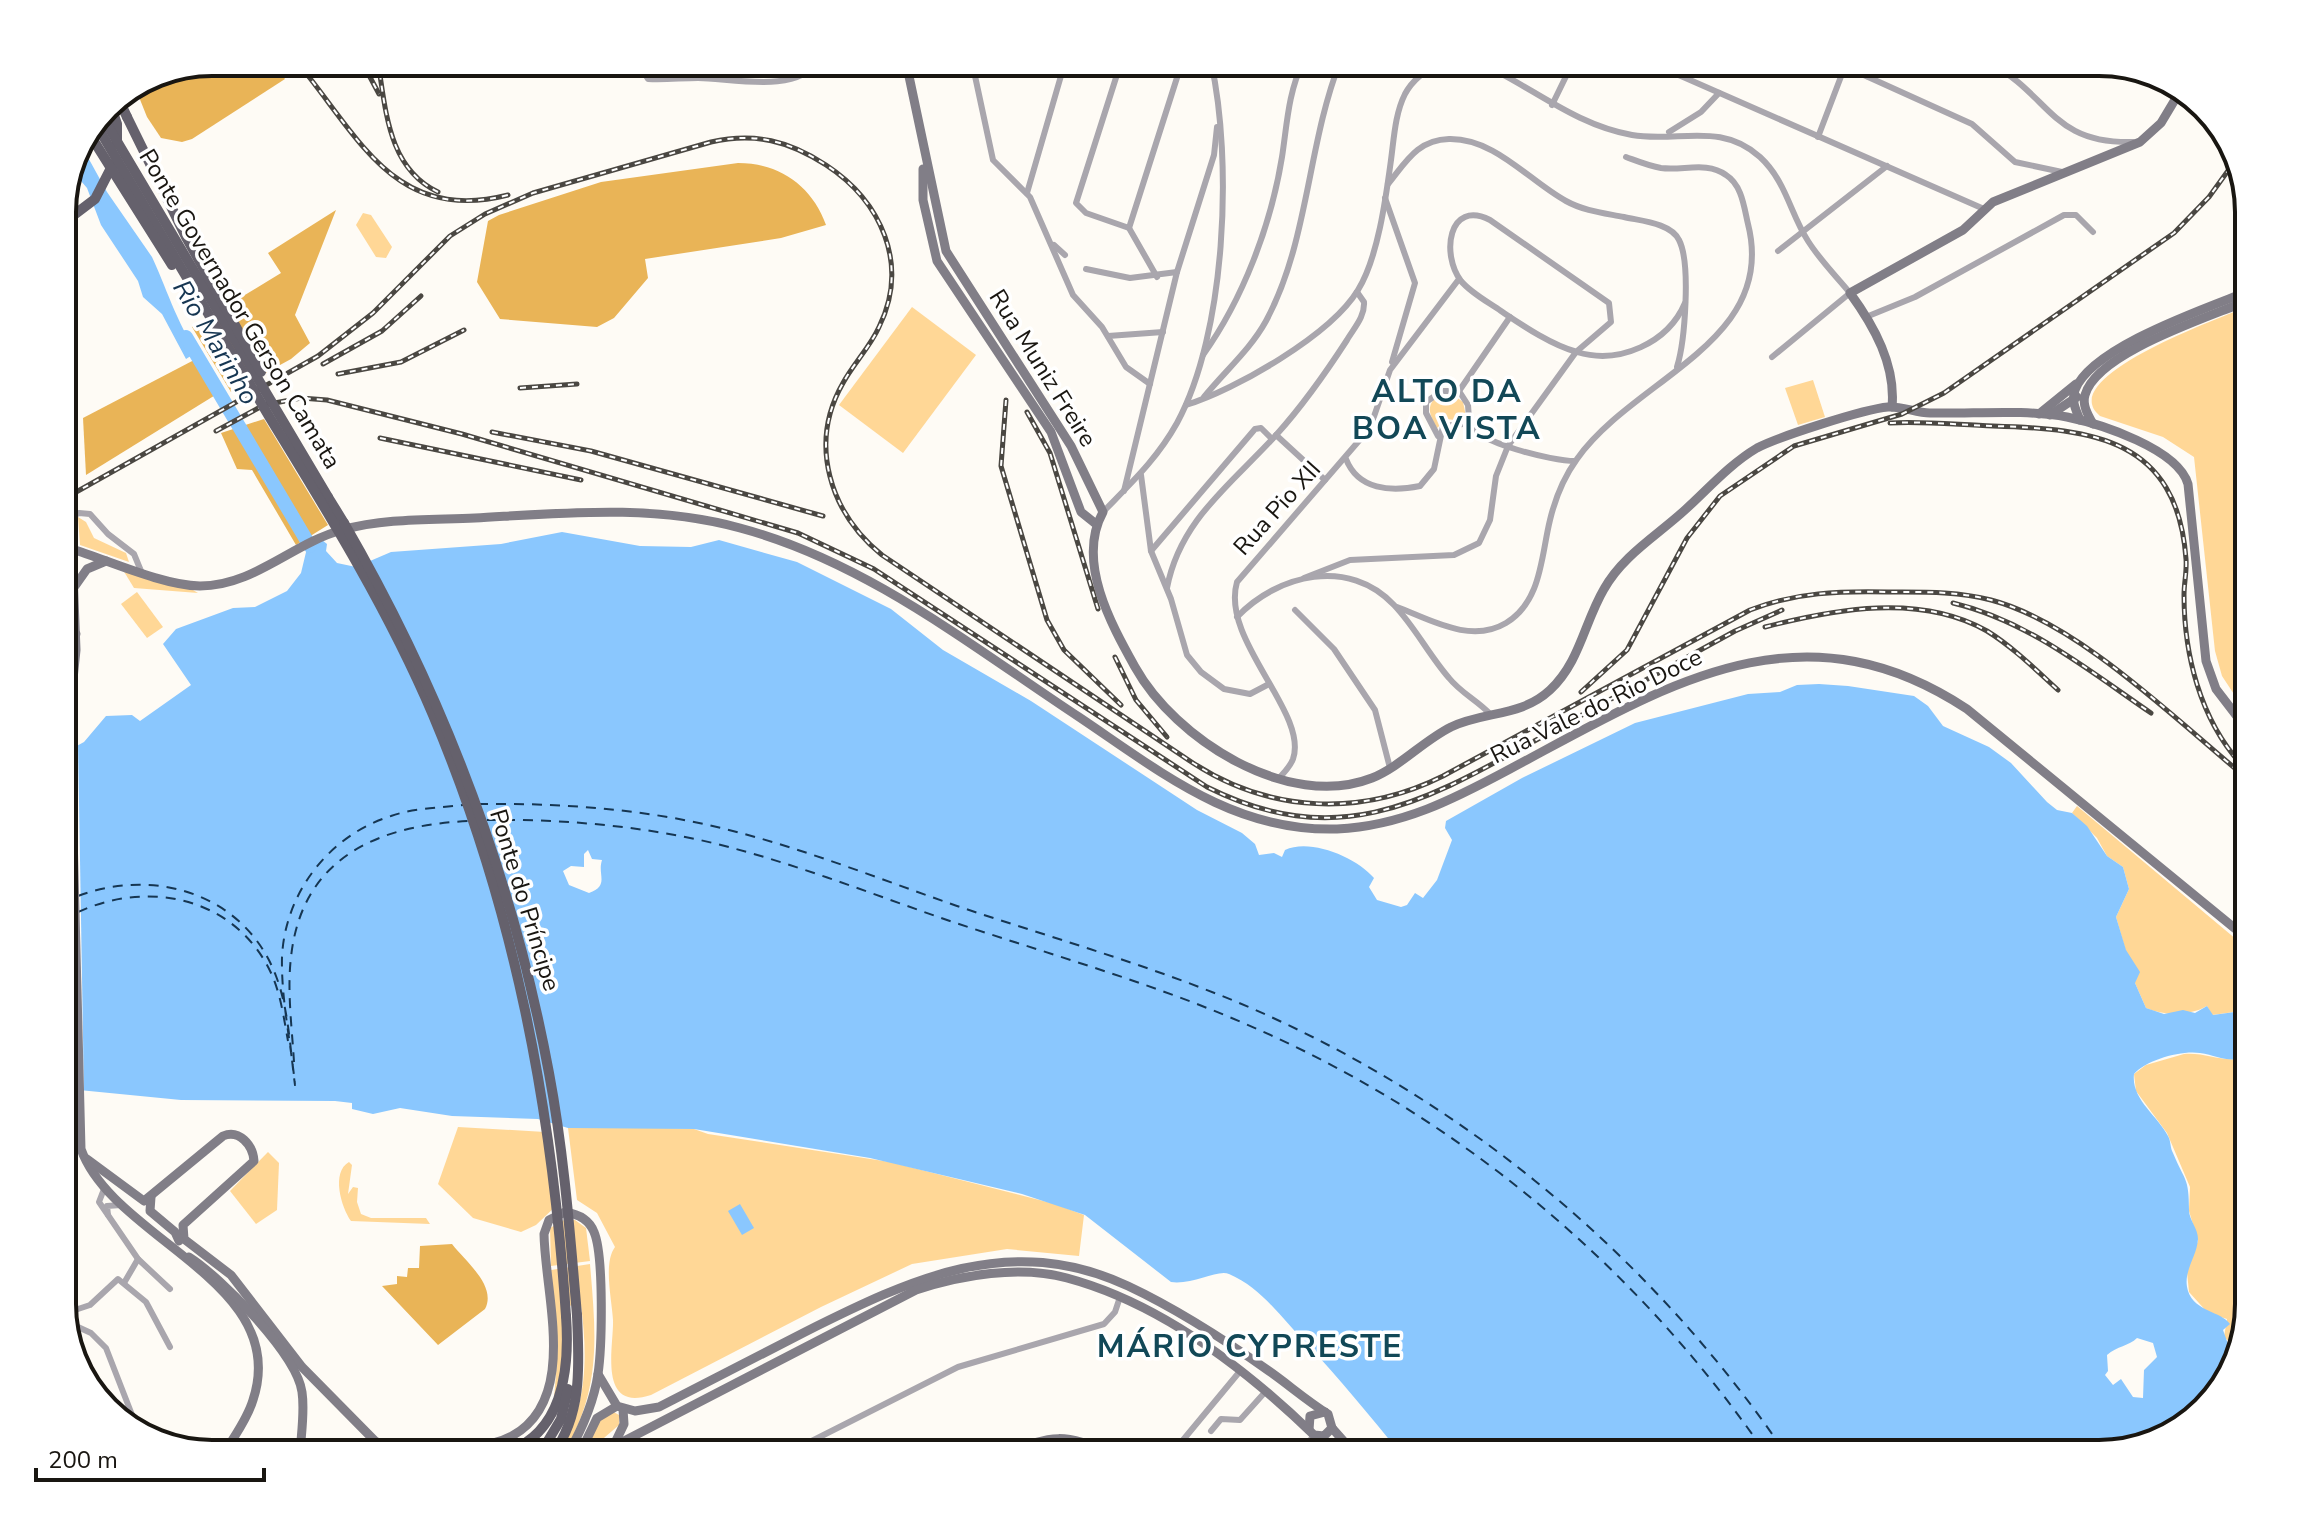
<svg xmlns="http://www.w3.org/2000/svg" width="2311" height="1516" font-family="'Nunito Sans',sans-serif">
<rect width="100%" height="100%" fill="#fefbf5"/>
<!-- green -->
<g fill="#ffd796">
<polygon points="862,62 903,62 904,67 861,77"/>
<polygon points="363,213 371,215 392,247 386,258 376,257 356,225"/>
<path d="M2249,306V717L2222,676L2215,651L2194,457L2163,437L2100,416C2052,377 2226,316 2249,306Z"/>
<polygon points="912,307 976,355 903,453 839,405"/>
<polygon points="1813,380 1825,417 1798,425 1785,388"/>
<path d="M1452,394L1463,402L1466,416L1461,421L1447,419L1437,428C1431,416 1425,408 1436,397Z"/>
<polygon points="78,517 86,522 94,538 126,553 129,562 80,545"/>
<polygon points="67,526 69,630 62,639"/>
<polygon points="123,570 193,590 198,593 134,588"/>
<polygon points="137,592 163,627 147,638 121,604"/>
<path d="M2077,806L2249,950V1010L2212,1015L2207,1006C2190,1016 2164,1016 2146,1008L2135,983L2116,917L2129,889L2123,867L2107,856L2097,838L2072,813Z"/>
<path d="M2184,1054C2208,1052 2225,1065 2249,1056V1304L2236,1348L2224,1337L2227,1319L2208,1313L2189,1292L2187,1272L2198,1241L2189,1211L2190,1187L2167,1133L2136,1091L2134,1074L2146,1065Z"/>
<polygon points="458,1127 545,1132 557,1205 536,1225 521,1232 473,1218 438,1184"/>
<path d="M640,1127L694,1129L708,1134L890,1162L1055,1204L1084,1215L1079,1256L1007,1249L912,1264L821,1307L651,1395C597,1413 614,1346 613,1320C612,1300 603,1263 615,1247L597,1213L577,1200L568,1128Z"/>
<polygon points="268,1152 279,1163 277,1210 256,1224 230,1191"/>
<path d="M349,1162L352,1165L348,1194L353,1187L358,1188L357,1202L361,1214L371,1218H426L430,1224L351,1221C341,1207 331,1172 349,1162Z"/>
<polygon points="566,1219 575,1220 586,1228 590,1261 551,1266 550,1228"/>
<path d="M590,1264C596,1336 602,1389 563,1454H559C587,1406 588,1359 581,1305L563,1306V1367L554,1398L557,1362L551,1270Z"/>
<polygon points="612,1411 619,1415 619,1425 590,1450 588,1444 599,1419"/>
</g>
<!-- forest -->
<g fill="#e9b457">
<polygon points="212,62 272,62 285,79 192,139 182,142 161,138 147,117 135,87 155,73"/>
<path d="M738,163C780,163 812,186 826,225L781,238L645,259L648,278L614,318L597,327L500,319L477,282L488,221L499,215L601,182Z"/>
<polygon points="336,210 295,315 310,343 291,359 231,392 192,327 281,273 268,253"/>
<polygon points="196,359 217,394 86,475 83,418"/>
<polygon points="264,419 328,525 296,545 252,470 237,469 221,433"/>
<path d="M452,1244C466,1262 497,1286 485,1309L438,1345L382,1286L397,1284V1276L407,1277L408,1268H419L420,1246Z"/>
</g>
<!-- water -->
<g fill="#8ac7fe" fill-rule="evenodd">
<path d="M85,152L107,192L152,257C164,282 178,326 197,352L186,359L162,314L143,297L138,281L101,225L87,188L75,174Z"/>
<path d="M562,532L640,546L691,547L719,540L797,562L891,609L943,650L1031,701L1197,810L1242,833L1255,844L1259,855L1274,853L1282,857L1285,850C1310,838 1356,857 1374,878L1369,887L1377,900L1401,907L1407,905L1415,893L1423,898L1437,880L1452,840L1445,828L1446,821L1522,778L1635,723L1748,694L1780,692L1797,685L1819,684L1848,686L1914,696L1928,706L1943,726L1989,747L2011,763L2047,802L2057,810L2072,813L2087,826L2107,856L2123,867L2129,889L2116,917L2126,950L2140,972L2135,983L2146,1008L2164,1014L2183,1010L2195,1013L2207,1006L2213,1015L2249,1010V1056C2229,1064 2219,1056 2200,1053C2181,1050 2146,1060 2134,1074C2131,1099 2157,1115 2168,1136C2171,1141 2170,1148 2173,1153C2185,1182 2189,1177 2189,1210C2189,1220 2198,1228 2198,1239C2197,1257 2182,1272 2188,1291C2195,1312 2221,1311 2230,1324L2223,1330L2228,1344L2236,1348L2224,1387L2173,1434L2099,1454H1401C1370,1416 1339,1378 1306,1343C1282,1319 1262,1288 1229,1274C1218,1269 1193,1285 1171,1282L1085,1215L1022,1194L870,1158L694,1129L568,1128L538,1119L452,1116L400,1108L373,1114L352,1109V1103L335,1101L181,1100L79,1090L72,1077L62,1076V754L84,742L106,716L132,715L140,721L191,685L163,644L176,629L233,608L255,607L287,591L301,573L307,548L322,540L327,544L326,551L337,563L356,567L391,552L501,544ZM588,850L592,859L602,860C597,875 610,885 589,893L569,885L563,871L571,866L584,867V854ZM2137,1338L2153,1343L2157,1357L2144,1370L2143,1398L2133,1397L2121,1379L2113,1385L2105,1375L2108,1371L2107,1355C2117,1346 2129,1346 2137,1338Z"/>
<polygon points="740,1204 754,1228 742,1235 728,1211"/>
</g>
<!-- pier -->
<polygon fill="#fefbf5" points="78,742 84,1095 76,1093 68,1080 62,754 63,750"/>
<g fill="none" stroke-linecap="round" stroke-linejoin="round">
<!-- river -->
<polyline stroke="#8ac7fe" stroke-width="14" points="186,337 310,546"/>
<!-- ferry -->
<g stroke="#163652" stroke-width="2" stroke-dasharray="10 8" stroke-linecap="butt">
<path d="M478,804C554,803 630,808 704,824C790,843 874,877 957,906C1055,939 1156,967 1251,1008C1468,1103 1653,1258 1786,1454"/>
<path d="M487,820C558,819 630,825 700,840C784,859 866,892 947,920C1045,953 1146,981 1241,1022C1453,1112 1636,1264 1766,1454"/>
<path d="M78,896C155,867 245,894 276,976C289,1010 290,1049 295,1085C291,1043 281,999 282,957C285,892 330,835 391,816C414,808 439,808 463,805"/>
<polyline points="62,902 72,898"/>
<path d="M78,912C150,879 237,898 272,975C281,996 284,1019 288,1041"/>
<polyline points="62,919 72,914"/>
<path d="M294,1062C292,1028 287,991 291,957C302,856 380,825 469,821"/>
</g>
<!-- street -->
<g stroke="#a9a6ad" stroke-width="6">
<path d="M645,62L643,71L648,79C665,80 682,78 698,78C730,78 797,94 817,62"/>
<polyline points="972,62 993,160 1030,197 1073,295 1102,327 1126,367 1150,384"/>
<polyline points="1121,62 1076,203 1086,213 1129,228 1157,277"/>
<path d="M1478,62C1530,85 1574,125 1632,135C1677,143 1721,121 1760,157C1786,181 1790,213 1808,241C1820,260 1836,276 1850,293L1772,357"/>
<polyline points="1649,62 1984,209"/>
<polyline points="1835,62 1972,124 2015,162 2062,172"/>
<path d="M1988,62C2051,95 2050,144 2133,142"/>
<polyline points="1867,76 1892,62"/>
<polyline points="1552,105 1573,62"/>
<polyline points="1669,132 1701,112 1719,93"/>
<polyline points="1818,137 1845,66"/>
<path d="M1388,184C1406,162 1417,140 1449,139C1495,138 1529,181 1566,201C1584,211 1604,213 1624,217C1641,221 1671,223 1679,240C1691,263 1685,341 1677,367"/>
<polyline points="1027,193 1065,62"/>
<polyline points="1385,198 1415,283 1392,362"/>
<polyline points="1129,228 1182,62"/>
<polyline points="1054,245 1065,255"/>
<polyline points="1778,251 1887,166"/>
<polyline points="1086,269 1130,278 1177,272"/>
<polyline points="1866,317 1915,297 2064,215 2076,215 2093,232"/>
<polyline points="1108,336 1163,332"/>
<path d="M1203,355C1243,299 1271,225 1282,157C1287,125 1288,93 1303,62"/>
<polyline points="1459,391 1510,317"/>
<path d="M1204,397C1225,371 1250,350 1266,321C1309,241 1307,146 1340,62"/>
<path d="M1186,405C1235,390 1331,335 1358,290C1378,258 1386,197 1391,160C1394,138 1395,114 1405,94C1413,79 1427,69 1442,62"/>
<path d="M1467,423C1478,443 1552,461 1575,461"/>
<polyline points="1276,435 1325,480"/>
<polyline points="1438,436 1426,413 1426,402 1442,391 1459,391"/>
<path d="M1346,459C1358,490 1391,492 1420,486L1434,469L1443,426L1463,424L1469,419L1468,405L1459,391"/>
<polyline points="1141,475 1151,551 1171,599 1187,655 1201,672 1224,689 1250,694 1269,684"/>
<polyline points="1124,491 1177,272 1214,155 1217,127"/>
<path d="M1103,512C1131,483 1157,459 1177,423C1226,333 1233,161 1211,62"/>
<polyline points="62,521 79,513 90,514 108,534 134,554 141,571"/>
<polyline points="1151,551 1255,429 1261,428 1272,439"/>
<path d="M1304,578L1350,560L1454,555L1479,543L1490,520L1496,476L1508,446L1576,352L1611,322L1609,303L1490,220C1448,199 1441,255 1461,281C1471,293 1488,302 1501,311C1522,325 1551,345 1577,352C1619,365 1668,343 1685,303"/>
<path d="M1167,588C1180,519 1233,483 1277,434C1304,404 1325,374 1347,340C1354,328 1365,317 1364,302L1357,292"/>
<path d="M1397,607C1431,620 1471,644 1506,623C1542,601 1541,556 1550,520C1555,499 1564,477 1577,459C1634,378 1778,342 1748,224C1744,207 1742,185 1726,175C1707,161 1683,171 1661,168C1649,166 1637,161 1626,157"/>
<polyline points="1295,610 1334,649 1375,710 1390,768"/>
<path d="M1237,617C1278,574 1349,557 1394,605C1415,627 1429,655 1449,678C1461,693 1478,701 1490,714"/>
<path d="M1278,779C1284,773 1290,767 1293,759C1309,713 1220,640 1237,582L1370,428L1390,370L1459,279"/>
<polyline points="104,1189 99,1202 138,1259 170,1289"/>
<polyline points="108,1215 107,1206 121,1205"/>
<polyline points="124,1283 138,1259"/>
<polyline points="65,1321 91,1333 106,1348 134,1420 123,1422"/>
<polyline points="65,1322 72,1311 90,1305 118,1279 146,1302 170,1347"/>
<polyline points="1211,1431 1221,1419 1240,1420 1266,1391"/>
<polyline points="1183,1440 1241,1370"/>
<polyline points="786,1454 958,1367 1104,1324 1115,1312 1120,1297"/>
<polyline points="1300,1454 1314,1435"/>
</g>
<!-- secondary -->
<g stroke="#817e87" stroke-width="9">
<path d="M906,62L946,251L1071,446L1103,512C1076,561 1111,624 1135,667C1175,739 1288,811 1372,778C1401,766 1423,741 1451,727C1485,711 1521,717 1550,690C1580,662 1584,623 1604,589C1623,555 1658,535 1686,509C1709,488 1730,464 1757,448C1778,437 1864,409 1888,407C1902,406 1916,413 1930,413C1975,414 2023,409 2067,417C2101,424 2178,449 2188,484L2206,661L2216,689L2249,732"/>
<polyline points="923,169 923,200 937,261 1051,432 1081,512 1096,524"/>
<polyline points="62,368 70,483"/>
<path d="M1892,407C1896,365 1874,326 1850,293L1963,230L1993,202L2140,142L2161,123L2182,88"/>
<polyline points="2039,414 2076,384"/>
<polyline points="2050,415 2077,397"/>
<path d="M2080,420C2076,410 2071,401 2075,390C2091,347 2207,308 2249,291"/>
<path d="M2093,424C2088,415 2082,405 2085,395C2097,352 2210,317 2249,300"/>
<polyline points="62,539 62,559"/>
<path d="M72,549C110,561 162,585 200,586C254,586 293,543 342,530C385,518 431,520 475,518C564,513 653,504 740,528C867,562 971,646 1079,717C1161,772 1233,832 1337,829C1402,826 1454,799 1510,769C1664,687 1799,598 1967,709L2249,940"/>
<polyline points="75,586 87,569 106,561"/>
<polyline points="62,651 76,634"/>
<path d="M62,696L70,715L81,1149C113,1240 292,1282 253,1400C247,1420 234,1436 224,1454"/>
<polyline points="70,708 76,650 71,522"/>
<path d="M87,1159L144,1201L223,1136C239,1129 253,1145 254,1161L183,1225L184,1239L231,1275L302,1367L375,1441L394,1451"/>
<polyline points="151,1197 150,1211 175,1232 179,1241"/>
<path d="M189,1257C221,1277 297,1355 302,1392C305,1412 301,1434 300,1454"/>
<path d="M598,1374L617,1406L635,1411L659,1407C707,1382 756,1357 805,1332C911,1279 1010,1231 1128,1286C1177,1309 1225,1340 1269,1371C1289,1385 1307,1401 1328,1414L1332,1428"/>
<polyline points="1332,1428 1355,1454"/>
<polyline points="1309,1430 1310,1416 1325,1412"/>
<polyline points="614,1445 624,1424 623,1409"/>
<path d="M440,1454C464,1445 490,1448 512,1436C579,1399 545,1296 544,1234L549,1220L565,1212C578,1214 589,1219 594,1232C604,1255 602,1347 598,1374C594,1402 582,1429 568,1454"/>
<polyline points="587,1454 584,1445 597,1418 617,1406"/>
<path d="M599,1454L916,1290C961,1275 1020,1265 1067,1278C1160,1303 1246,1369 1314,1435L1324,1436L1332,1428"/>
<path d="M1005,1454C1054,1434 1063,1433 1113,1454"/>
</g>
<!-- primary -->
<g stroke="#65616c" stroke-width="10">
<polyline points="118,98 127,117"/>
<polyline points="110,104 117,124 117,144"/>
<polyline points="62,224 95,199 113,164"/>
<polyline points="328,497 344,523"/>
<polyline points="319,1447 398,1454"/>
<polyline points="226,1454 261,1443"/>
<path d="M501,1454C563,1436 570,1371 566,1316"/>
<polyline points="540,1454 561,1419 568,1389"/>
<path d="M553,1454C583,1413 579,1363 577,1315"/>
</g>
<!-- rail casing -->
<g stroke="#4a4742" stroke-width="5">
<g id="rail">
<path d="M297,62C359,136 394,224 508,195"/>
<polyline points="362,62 379,94"/>
<path d="M378,62C386,111 388,168 438,192"/>
<polyline points="323,364 382,331 421,296"/>
<polyline points="338,374 401,362 464,330"/>
<polyline points="520,388 577,384"/>
<polyline points="1006,400 1001,466 1047,620 1064,650 1121,705"/>
<polyline points="1027,412 1050,453 1098,609"/>
<path d="M1890,423C1924,421 1959,425 1993,426C2093,429 2177,438 2186,559C2187,571 2184,583 2184,595C2184,654 2200,719 2241,764"/>
<path d="M216,431L264,405L301,398L327,400L462,434L798,533L874,569L1207,787C1343,855 1430,798 1549,733C1611,699 1673,665 1735,631L1782,610"/>
<polyline points="492,432 591,451 823,516"/>
<polyline points="380,438 581,480"/>
<path d="M62,500L318,356L373,313L450,236L485,214L533,193L711,142C755,132 789,141 826,165C881,201 910,264 879,327C870,347 854,363 843,383C808,444 830,513 882,555L1193,763C1270,813 1361,817 1443,776L1750,610C1796,592 1840,591 1888,592C1923,592 1957,591 1991,600C2079,623 2178,722 2249,780"/>
<path d="M1953,603C2028,621 2088,670 2151,713"/>
<path d="M1765,627C1835,609 1920,593 1987,631C2013,647 2036,670 2058,690"/>
<polyline points="1115,657 1136,700 1167,737"/>
<polyline points="1581,692 1627,650 1687,538 1720,496 1794,446 1902,414 1944,393 2174,233 2209,197 2235,161"/>
</g>
</g>
<!-- rail -->
<use href="#rail" stroke="#fff" stroke-width="2" stroke-dasharray="6" stroke-linecap="butt"/>
<!-- secondary-bridge -->
<polyline stroke="#817e87" stroke-width="9" points="70,483 71,522"/>
<!-- primary-bridge -->
<g stroke="#65616c" stroke-width="10">
<polyline points="102,116 328,497"/>
<polyline points="127,117 186,237 261,372"/>
<path d="M97,126C155,223 212,321 270,418C329,514 389,611 433,715C515,910 552,1107 566,1316"/>
<polyline points="92,138 172,265"/>
<path d="M344,523C443,694 513,879 549,1073C564,1153 570,1234 577,1315"/>
<polyline points="261,1443 319,1447"/>
</g>
</g>
<g text-anchor="middle" stroke-width="7" stroke-linejoin="round" paint-order="stroke">
<!-- street labels -->
<g font-size="24" fill="#191611" stroke="#fff">
<text transform="translate(240 309) rotate(59)" y="8">Ponte Governador Gerson Camata</text>
<text transform="translate(1043 368) rotate(58)" y="8">Rua Muniz Freire</text>
<text transform="translate(1277 508) rotate(-48)" y="8">Rua Pio XII</text>
<text transform="translate(1596 706) rotate(-26)" y="8">Rua Vale do Rio Doce</text>
<text transform="translate(525 900) rotate(73)" y="8">Ponte do Príncipe</text>
</g>
<!-- water labels -->
<g font-size="26" font-style="italic" fill="#163652" stroke="#fff">
<text transform="translate(216 342) rotate(59)" y="9">Rio Marinho</text>
</g>
<!-- district labels -->
<g font-size="32" font-weight="bold" letter-spacing="2" fill="#124857" stroke="#fff">
<text x="1447" y="402">ALTO DA<tspan x="1447" dy="37">BOA VISTA</tspan></text>
<text x="1250" y="1357">MÁRIO CYPRESTE</text>
</g>
</g>
<!-- crop -->
<path d="M0 0H2311V1516H0ZM212 76H2099A136 136 0 0 1 2235 212V1304A136 136 0 0 1 2099 1440H212A136 136 0 0 1 76 1304V212A136 136 0 0 1 212 76Z" fill="#fff" fill-rule="evenodd"/>
<path fill="none" stroke="#191611" stroke-width="4" d="M212 76H2099A136 136 0 0 1 2235 212V1304A136 136 0 0 1 2099 1440H212A136 136 0 0 1 76 1304V212A136 136 0 0 1 212 76Z"/>
<!-- scale -->
<path d="M36 1468v12h228v-12" fill="none" stroke="#191611" stroke-width="4"/>
<text x="48" y="1468" font-size="24" fill="#191611" stroke="#ffffff" stroke-width="6" paint-order="stroke">200 m</text>
</svg>
